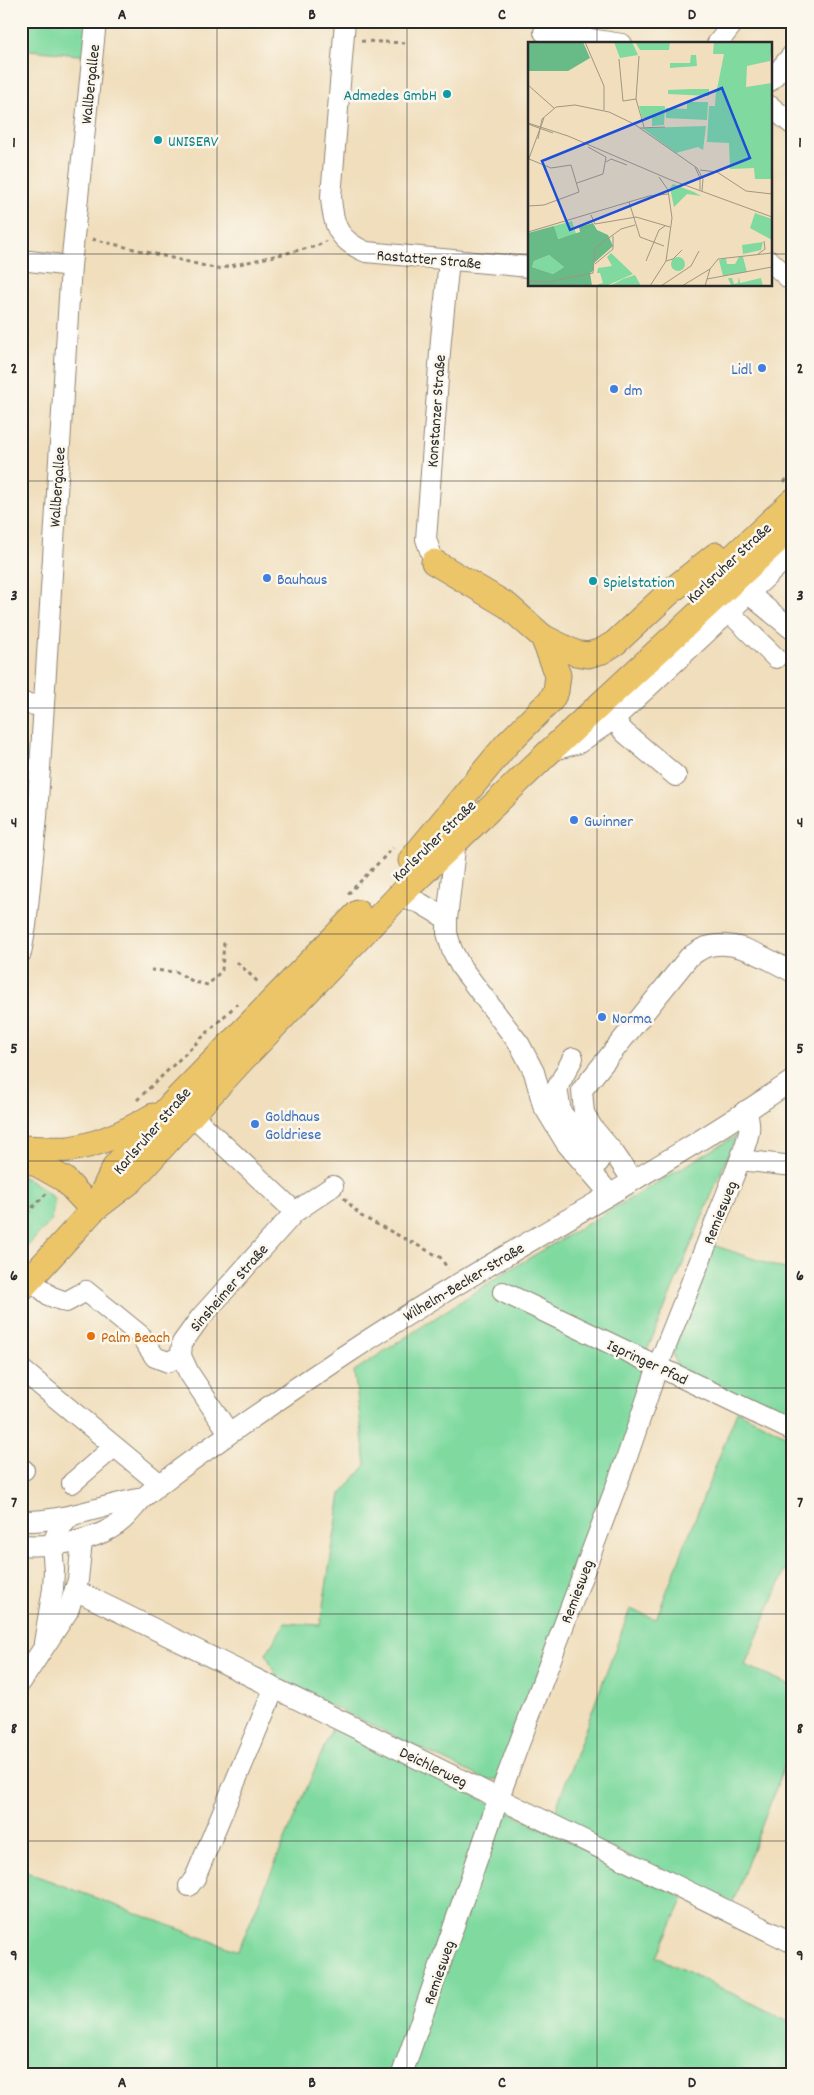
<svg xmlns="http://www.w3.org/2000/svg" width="814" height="2095" font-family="Dekko,sans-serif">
<rect width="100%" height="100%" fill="#fbf7ec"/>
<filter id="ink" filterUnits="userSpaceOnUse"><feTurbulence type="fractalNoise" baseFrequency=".02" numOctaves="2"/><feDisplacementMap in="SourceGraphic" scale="10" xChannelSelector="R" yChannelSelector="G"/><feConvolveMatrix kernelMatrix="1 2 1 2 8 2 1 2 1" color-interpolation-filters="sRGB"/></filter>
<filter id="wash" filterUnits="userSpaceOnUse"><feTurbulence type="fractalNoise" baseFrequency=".0096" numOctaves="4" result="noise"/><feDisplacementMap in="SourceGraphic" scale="20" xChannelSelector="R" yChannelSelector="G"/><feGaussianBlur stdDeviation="1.12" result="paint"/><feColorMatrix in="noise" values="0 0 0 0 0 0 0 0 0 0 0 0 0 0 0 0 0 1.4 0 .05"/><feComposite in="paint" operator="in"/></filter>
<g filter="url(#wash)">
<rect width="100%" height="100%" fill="#f0debc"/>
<!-- green -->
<g fill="#80daa0" stroke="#568266">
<polygon points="21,21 91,21 88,56 21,49"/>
<polygon points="736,1136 644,1358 658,1366 498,1779 486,1780 311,1696 280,1684 266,1654 285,1623 320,1625 341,1494 366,1465 354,1371 504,1273"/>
<polygon points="21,1176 32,1181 55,1199 51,1221 21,1253"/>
<polygon points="713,1245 793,1272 793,1419 677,1367 673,1353"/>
<polygon points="737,1411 793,1439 793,1552 745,1665 793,1686 793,1743 731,1907 552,1819 630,1609 656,1619"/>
<polygon points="333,1726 684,1898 657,1957 793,2023 793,2074 21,2074 21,1870 238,1951"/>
</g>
</g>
<g filter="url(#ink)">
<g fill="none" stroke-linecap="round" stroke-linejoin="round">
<!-- minor casing -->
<g stroke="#8e8474" stroke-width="22">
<g id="minor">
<path d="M345,21L331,197C333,226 338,240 366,252L529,267"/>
<polyline points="544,32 622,44"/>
<polyline points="717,44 735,21"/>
<polyline points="770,81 793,54"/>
<polyline points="770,106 793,125"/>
<polyline points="21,260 71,266"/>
<polyline points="770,261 793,282"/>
<polyline points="434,562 426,539 427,526 441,339 449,260"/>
<polyline points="749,594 793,630"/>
<polyline points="729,612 776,658"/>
<polyline points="21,703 43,706"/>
<polyline points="614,719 624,732 676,776"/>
<polyline points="551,751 579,743 614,719 793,552"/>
<polyline points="456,840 447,919 447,933 452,950 461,967 520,1045 534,1072 543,1105 566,1143 610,1194"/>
<polyline points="398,897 420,903 447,919"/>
<polyline points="21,953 26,926 37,817 71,266 96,21"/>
<polyline points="573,1058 557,1088 561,1112 599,1162"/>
<polyline points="192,1115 295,1212"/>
<polyline points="740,1160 793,1166"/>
<path d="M633,1181L614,1153L592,1127L584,1113L582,1090L689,957C694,954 700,949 706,947C737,938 766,959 793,972"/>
<polyline points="30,1279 50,1296 66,1302 86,1291 140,1335 155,1357 168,1362 181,1356"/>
<polyline points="503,1292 793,1431"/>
<polyline points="21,1369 160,1484"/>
<polyline points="229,1433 189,1373 181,1356 182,1343 200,1318 295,1212 333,1186"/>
<polyline points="21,1468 24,1470"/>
<polyline points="72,1483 114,1447"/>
<path d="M21,1521C64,1522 102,1505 143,1498"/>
<path d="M21,1545C50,1547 84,1543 110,1529C124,1522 132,1509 143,1498C151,1491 160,1484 168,1478C226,1435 285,1395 345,1355C491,1258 648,1179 793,1080"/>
<polyline points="75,1590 793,1943"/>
<polyline points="44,1643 53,1589 54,1570 52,1544 59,1529 70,1517"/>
<polyline points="21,1682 68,1611 78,1580 82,1541"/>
<polyline points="189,1886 195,1878 274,1689"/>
<path d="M402,2074L499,1797L626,1460L658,1366L740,1160C745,1144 755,1127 745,1111"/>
</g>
</g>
<!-- major casing -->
<g stroke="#8e8474" stroke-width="27">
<g id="major">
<polyline points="434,562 508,606 543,637 575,653 588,655 602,651 615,643 671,591 716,555"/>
<polyline points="704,584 793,501"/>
<polyline points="411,860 506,745 551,700 556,691 558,675 543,637"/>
<path d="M21,1148C37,1148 53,1150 69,1149C98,1145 128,1131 153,1116"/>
<polyline points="21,1155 64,1179 93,1210"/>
<polyline points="97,1204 116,1165 170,1106 358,913"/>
<polyline points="21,1289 93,1210 132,1180 240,1062 398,897 549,752 793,526"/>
</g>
</g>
<!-- path -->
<g stroke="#8e8474" stroke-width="3" stroke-dasharray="4 4" stroke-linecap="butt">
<polyline points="361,41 406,43"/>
<polyline points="92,239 218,269 317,246 326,241"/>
<polyline points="784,482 793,473"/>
<polyline points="348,894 393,848"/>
<polyline points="237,962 259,983"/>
<polyline points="151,970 177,972 194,982 208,985 222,970 224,942"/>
<polyline points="137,1100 237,1004"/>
<polyline points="344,1198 361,1216 440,1257 448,1269"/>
<polyline points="21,1219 47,1193"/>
</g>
<!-- minor -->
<use href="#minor" stroke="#fff" stroke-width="20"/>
<!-- major -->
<use href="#major" stroke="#edc569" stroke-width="25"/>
</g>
</g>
<!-- grid -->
<path fill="none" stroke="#2b2b2b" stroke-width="1" stroke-opacity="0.55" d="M217,21V2074M407,21V2074M597,21V44M21,254H529M770,254H793M597,285V2074M21,481H793M21,708H793M21,934H793M21,1161H793M21,1388H793M21,1614H793M21,1841H793"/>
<!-- markers -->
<g fill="#0f9aa8" stroke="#fbf7ec" stroke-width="2">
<circle cx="447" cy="94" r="5"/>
<circle cx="158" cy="140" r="5"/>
<circle cx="593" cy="581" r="5"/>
</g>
<g fill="#3f7fe0" stroke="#fbf7ec" stroke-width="2">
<circle cx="762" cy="368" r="5"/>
<circle cx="614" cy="389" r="5"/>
<circle cx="267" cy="578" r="5"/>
<circle cx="574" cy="820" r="5"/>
<circle cx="602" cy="1017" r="5"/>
<circle cx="255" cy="1124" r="5"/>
</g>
<circle fill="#e8710a" stroke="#fbf7ec" stroke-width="2" cx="91" cy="1336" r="5"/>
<g text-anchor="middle" stroke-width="5" stroke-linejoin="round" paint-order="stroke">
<!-- street labels -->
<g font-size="16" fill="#2b2b2b" stroke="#fbf7ec">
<text transform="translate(89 84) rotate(-84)" y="6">Wallbergallee</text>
<text transform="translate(429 258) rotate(5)" y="6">Rastatter Straße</text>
<text transform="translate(435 411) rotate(-86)" y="6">Konstanzer Straße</text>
<text transform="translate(56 487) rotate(-86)" y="6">Wallbergallee</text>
<text transform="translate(728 562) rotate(-43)" y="6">Karlsruher Straße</text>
<text transform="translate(433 840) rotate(-44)" y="6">Karlsruher Straße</text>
<text transform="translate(151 1130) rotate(-49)" y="6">Karlsruher Straße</text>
<text transform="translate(719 1212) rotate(-68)" y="6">Remiesweg</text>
<text transform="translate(463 1281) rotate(-31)" y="6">Wilhelm-Becker-Straße</text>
<text transform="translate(228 1287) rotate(-49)" y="6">Sinsheimer Straße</text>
<text transform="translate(648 1361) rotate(25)" y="6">Ispringer Pfad</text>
<text transform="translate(576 1591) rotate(-69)" y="6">Remiesweg</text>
<text transform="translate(434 1766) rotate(26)" y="6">Deichlerweg</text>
<text transform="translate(438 1972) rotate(-71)" y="6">Remiesweg</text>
</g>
<!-- culture labels -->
<g font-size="16" fill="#0d838f" stroke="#fbf7ec" text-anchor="start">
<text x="437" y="100" text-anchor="end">Admedes GmbH</text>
<text x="168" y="146">UNISERV</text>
<text x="603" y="587">Spielstation</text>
</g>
<!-- shop labels -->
<g font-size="16" fill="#366cbe" stroke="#fbf7ec" text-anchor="start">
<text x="752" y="374" text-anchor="end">Lidl</text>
<text x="624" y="395">dm</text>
<text x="277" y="584">Bauhaus</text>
<text x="584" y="826">Gwinner</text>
<text x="612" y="1023">Norma</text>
<text x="265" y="1121">Goldhaus<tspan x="265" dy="18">Goldriese</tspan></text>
</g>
<!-- food labels -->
<g font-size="16" fill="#c56008" stroke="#fbf7ec" text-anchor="start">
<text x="101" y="1342">Palm Beach</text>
</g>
</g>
<!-- overview -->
<g transform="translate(528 42)">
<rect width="244" height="244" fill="#f0debc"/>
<path d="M86,0H104L110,13L92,16ZM107,0H142L141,8H112ZM186,0H244L242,19L219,24L218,45L244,41V137H227L226,126L202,127L201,101L179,100L181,64H187L188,48H192L189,47L196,12H185ZM163,13H168L169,24L142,26V21H162ZM163,47H181V54L140,52V48ZM159,60H180L179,78L138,76V66L159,67ZM111,64H137L136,83L124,84V76H114ZM178,84L175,108L170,105L148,111L114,86ZM145,142L166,150L173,154L159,152L146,165L142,146ZM227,171L244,177V198L222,186ZM44,179L48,192L29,197L26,184ZM235,200L233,208L215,212L214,203ZM83,211L105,232L78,244H64L75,241L72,231H69L70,226L84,224L79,215ZM21,213L36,225L25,232L4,225L6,219ZM211,215H215L219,230L195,234L191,218L198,216L199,222H207ZM143 222a7 7 0 1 1 14 0a7 7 0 1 1-14 0ZM107,233L113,244H82L95,237ZM211,235L212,241L233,236L235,244H197L203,243L200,236H204L206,242L210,241Z" fill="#80daa0"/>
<path d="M0,0H55L62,16L40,29H0ZM65,181L69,188L80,193L85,204L66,221V228L62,231L64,244H0V191L26,184L30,197L52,190L51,185ZM21,213L36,225L25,232L4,225L6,219Z" fill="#68ba86" fill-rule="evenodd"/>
<path fill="none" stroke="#a19682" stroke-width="1" d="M57,0L76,44V68M111,14L108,57L116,85M91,17L95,59L108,57M0,43L26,66M0,81L40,94L143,138L244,175M0,82L25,91M112,86L137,85M10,97L14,77L28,65L47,63L81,70L106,82L169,126L175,137L174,149M60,105L78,115L75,132M0,119L16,76M78,120L83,117L99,123M167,125L172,136V148M172,128L189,130L218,149L244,152M49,141L75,132M101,160L112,195L136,204M0,164L16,163L51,150L43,123L23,126L1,117M63,173L67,182L108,175L142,185M0,190L121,154L140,152M230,212L237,207L236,199M118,219L131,188L137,184M138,219L145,217L154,208M67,222L85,207V194M179,237L244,225M0,239L19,240L65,231L67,206L93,187L107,183M122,244L138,219L144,176L140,148L131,135M133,244L163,224L171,209M154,244L182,227L190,217L244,211M177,244L182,227"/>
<path fill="#1d4ed8" fill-opacity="0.15" stroke="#1d4ed8" stroke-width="2.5" d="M194,46L222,116L42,188L14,119Z"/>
<rect width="244" height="244" fill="none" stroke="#2b2b2b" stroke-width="2.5"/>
</g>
<!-- margin -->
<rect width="814" height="2095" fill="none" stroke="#fbf7ec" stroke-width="55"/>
<rect x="28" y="28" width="758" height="2040" fill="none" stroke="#2b2b2b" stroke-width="2"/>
<g font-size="16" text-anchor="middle" font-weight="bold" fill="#2b2b2b">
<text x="122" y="19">A</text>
<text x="312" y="19">B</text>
<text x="502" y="19">C</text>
<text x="692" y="19">D</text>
<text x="14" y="147">1</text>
<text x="800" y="147">1</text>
<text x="14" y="373">2</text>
<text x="800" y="373">2</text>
<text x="14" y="600">3</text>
<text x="800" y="600">3</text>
<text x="14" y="827">4</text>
<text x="800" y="827">4</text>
<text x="14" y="1053">5</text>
<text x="800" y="1053">5</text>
<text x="14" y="1280">6</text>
<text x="800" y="1280">6</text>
<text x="14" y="1507">7</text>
<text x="800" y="1507">7</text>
<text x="14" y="1733">8</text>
<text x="800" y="1733">8</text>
<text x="14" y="1960">9</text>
<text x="800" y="1960">9</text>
<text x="122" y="2087">A</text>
<text x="312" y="2087">B</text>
<text x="502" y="2087">C</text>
<text x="692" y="2087">D</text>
</g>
</svg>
